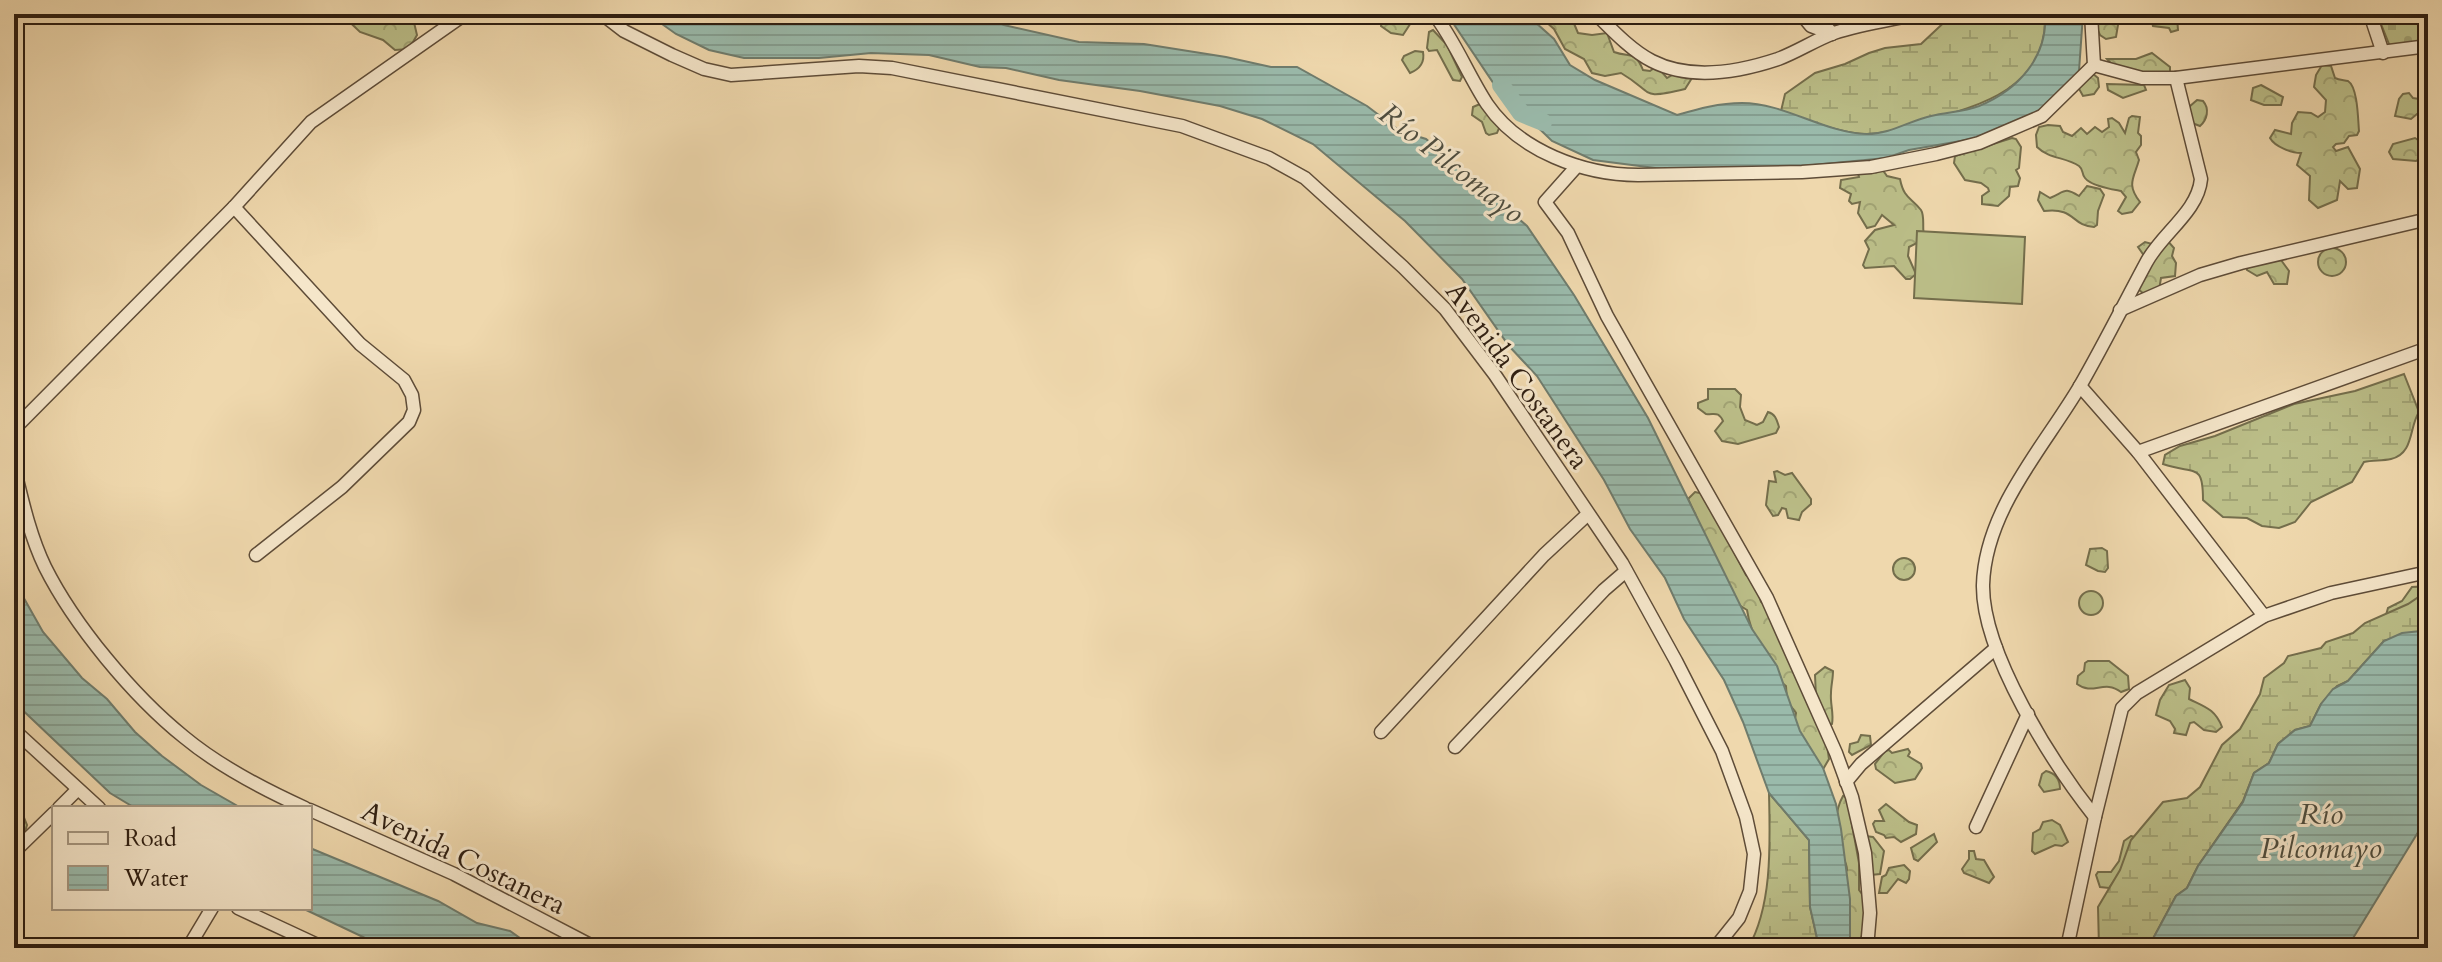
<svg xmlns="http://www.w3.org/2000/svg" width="2442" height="962" font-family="Cardo,serif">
<defs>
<pattern id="forest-crowns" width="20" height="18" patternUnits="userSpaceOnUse" patternTransform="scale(2)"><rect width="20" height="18" fill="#bbbe88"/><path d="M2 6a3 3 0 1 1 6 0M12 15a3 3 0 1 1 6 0" fill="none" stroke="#a1a374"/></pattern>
<pattern id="wetland-marsh" width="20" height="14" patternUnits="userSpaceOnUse" patternTransform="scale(2)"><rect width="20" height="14" fill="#bbbe88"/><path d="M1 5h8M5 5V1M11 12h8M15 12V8" fill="none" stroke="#a1a374"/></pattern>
<pattern id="cemetery-stones" width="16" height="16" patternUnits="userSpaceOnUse" patternTransform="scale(2)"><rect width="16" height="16" fill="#bbbe88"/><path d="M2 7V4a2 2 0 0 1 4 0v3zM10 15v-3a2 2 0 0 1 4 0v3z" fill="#a1a374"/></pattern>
<pattern id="water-rules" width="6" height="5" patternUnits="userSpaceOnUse" patternTransform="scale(2)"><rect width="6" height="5" fill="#9abaab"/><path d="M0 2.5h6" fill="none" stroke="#859f92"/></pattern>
</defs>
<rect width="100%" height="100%" fill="#efd8ad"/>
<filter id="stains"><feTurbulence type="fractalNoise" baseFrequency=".0025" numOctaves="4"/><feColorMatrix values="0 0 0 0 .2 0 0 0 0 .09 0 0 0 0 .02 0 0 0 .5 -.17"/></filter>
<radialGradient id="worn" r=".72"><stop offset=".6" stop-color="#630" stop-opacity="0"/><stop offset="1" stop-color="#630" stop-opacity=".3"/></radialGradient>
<!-- forest -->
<g fill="url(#forest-crowns)" stroke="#746e4c" stroke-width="2">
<polygon points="341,14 412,14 417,35 409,49 395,50 383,40 360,32"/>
<polygon points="1383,14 1413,14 1414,18 1403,35 1391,33 1381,26"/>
<path d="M1537,14H1570L1578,33L1592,35L1607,33L1614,52C1630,58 1635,50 1643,70L1650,71L1654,68L1661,71L1667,78L1674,74L1692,78L1685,89C1639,100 1655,93 1621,73L1605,76L1592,73L1584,59L1565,49L1554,29Z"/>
<polygon points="2090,14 2112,14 2118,25 2116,37 2106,39 2100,35"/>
<polygon points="2150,14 2177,17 2178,30 2171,32 2169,28 2153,26"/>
<polygon points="1433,30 1447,45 1462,77 1460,81 1453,80 1437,50 1429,51 1427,48 1429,32"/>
<path d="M1415,51L1423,52C1425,63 1420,69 1410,73L1402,60L1404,56Z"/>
<polygon points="2152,53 2170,67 2170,80 2115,68 2107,59 2136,59"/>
<path d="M2322,65L2331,66L2335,78C2339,80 2344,80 2348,81C2358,87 2358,121 2359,131L2357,135L2349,136L2344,143L2336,144L2333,147L2336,151L2348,147L2360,169L2357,188L2348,189L2340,181L2337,200L2318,208L2309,200L2310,176L2297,165L2301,153C2292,153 2275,147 2270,138L2275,130L2291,134L2292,123L2298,112L2311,113L2318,117L2325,112L2326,100L2314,87L2316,75Z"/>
<polygon points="2092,73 2098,78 2099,87 2094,94 2083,96 2078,87"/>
<polygon points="2107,84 2144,85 2146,90 2123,98 2108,90"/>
<polygon points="2261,85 2283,97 2281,105 2264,105 2251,100 2253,88"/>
<polygon points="2428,90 2428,114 2417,114 2411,119 2395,116 2399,99 2403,94 2409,93 2413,98 2419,99"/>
<path d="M2197,100L2203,101C2210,109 2207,120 2200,126L2192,123L2189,107Z"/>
<polygon points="1480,104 1500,126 1497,133 1489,135 1486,133 1482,122 1472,115 1473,107"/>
<path d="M2132,116L2140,117L2138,133L2141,136V145L2136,152L2139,160C2134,178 2126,184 2140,202L2132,212L2122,214L2118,211L2126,197L2121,191C2111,189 2091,186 2085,178C2081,173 2084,170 2079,166C2066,157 2049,159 2037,147L2036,135L2039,127L2048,125L2060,126L2063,132L2072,136L2081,128L2087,134L2095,127L2102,132L2109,127L2108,119L2112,118L2119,123L2125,133L2129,118Z"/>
<polygon points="2012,138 2016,139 2021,147 2019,168 2016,170 2020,178 2018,186 2010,187 2009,196 1998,206 1982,204 1982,196 1989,191 1988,188 1981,183 1965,180 1954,163 1955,156"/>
<polygon points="2415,138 2424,144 2423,156 2416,161 2393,159 2389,152 2393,144"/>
<path d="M1882,169L1887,176L1900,179C1904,199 1911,197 1921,210C1925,216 1922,228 1924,235L1917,243L1909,247L1908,256L1916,274L1910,279H1906L1894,266L1865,268L1863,265L1869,249L1865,241L1875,230L1894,225L1882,215L1875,226L1867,228L1858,213L1860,202L1852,204L1849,201L1851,194L1840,188L1841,180L1859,177L1858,173Z"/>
<path d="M2087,186L2100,189L2104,195L2098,211L2097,225L2094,227C2071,226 2076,207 2044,211L2038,200L2040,192L2050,198C2066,191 2064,187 2079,196Z"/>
<polygon points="2166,239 2174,248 2172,256 2176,263 2175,276 2161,278 2159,290 2144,294 2138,289 2145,257 2138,247 2145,242 2152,244"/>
<circle cx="2332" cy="262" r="14"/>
<polygon points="2281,260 2289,271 2287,284 2274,284 2267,272 2257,276 2247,270 2247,261"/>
<path d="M1708,389H1735L1741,395L1740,407L1745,420L1757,425L1763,422L1768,412C1776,414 1777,421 1779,427L1776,433L1738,444L1722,441L1715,431L1723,421C1718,411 1715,415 1706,414L1698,408V403L1708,399Z"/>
<polygon points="1777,471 1785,475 1792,473 1811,499 1811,504 1802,512 1799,520 1788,518 1786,509 1782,508 1778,515 1773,516 1766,505 1769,481 1776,482 1774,472"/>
<path d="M1695,492L1704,494L1746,575L1755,582L1761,602L1766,606L1827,745L1829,759L1822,771L1794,725L1796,713L1787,701L1786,686C1768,673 1750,631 1747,610L1736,603L1688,499Z"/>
<polygon points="2102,548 2107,551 2108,568 2105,572 2098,571 2086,565 2090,549"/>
<circle cx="1904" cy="569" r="11"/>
<polygon points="2428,586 2428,626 2386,615 2388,608 2402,601 2412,587"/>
<circle cx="2091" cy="603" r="12"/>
<path d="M2088,661H2109L2128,676L2129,689L2121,692C2104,679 2093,696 2077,684L2078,676L2084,671L2085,663Z"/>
<path d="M1825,667L1833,671C1833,679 1831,686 1831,693C1830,704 1834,713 1832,724L1828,725L1816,697L1815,675Z"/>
<path d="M2185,680L2190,688L2189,699C2205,707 2215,709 2222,727L2216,732L2204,730L2194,722L2190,723L2186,735L2174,733L2175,729L2170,721L2156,715L2160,700L2169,685Z"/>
<polygon points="1861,735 1870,736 1871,745 1852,755 1849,752 1850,744 1858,742"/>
<polygon points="1908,749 1910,752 1908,756 1921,764 1922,768 1915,779 1895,783 1876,769 1875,764 1885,751 1889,750 1892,753"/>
<path d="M2046,771C2055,773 2060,779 2060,789L2044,792L2039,785L2042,774Z"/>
<polygon points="14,793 27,825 24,835 14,849"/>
<path d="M1843,796L1847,797L1859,863V890L1865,898L1864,929L1858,948H1852L1847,939L1844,872L1847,870C1847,860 1840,856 1838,847C1834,831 1835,810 1843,796Z"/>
<polygon points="1886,804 1909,822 1917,825 1916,834 1901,842 1894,837 1886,838 1884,835 1876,832 1873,824 1875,821 1884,821 1879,810"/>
<polygon points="2052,820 2060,825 2068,842 2062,846 2055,845 2035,854 2032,851 2033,833 2040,829 2043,822"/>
<polygon points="1934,834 1937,842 1918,861 1914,859 1911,848"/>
<polygon points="1865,836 1873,837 1884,851 1880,874 1871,875"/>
<polygon points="2131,836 2135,837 2139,845 2109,888 2100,887 2096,875 2098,872 2111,872 2119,861 2124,841"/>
<polygon points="1969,851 1974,851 1976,859 1984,860 1994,877 1989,883 1964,873 1962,869 1969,859"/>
<polygon points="1904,865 1910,871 1909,879 1906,883 1898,879 1887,893 1879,893 1882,877 1886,875 1889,868"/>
</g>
<!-- wetland -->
<g fill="url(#wetland-marsh)" stroke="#746e4c" stroke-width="2">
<polygon points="719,14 911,14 903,17 860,14 844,21 770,23 756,23"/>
<path d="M1953,14H2045C2049,87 1981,106 1924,121C1905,126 1884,135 1864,134C1836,132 1808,120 1781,111L1785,94L1815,73L1845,64L1869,53L1885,48L1921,44Z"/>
<path d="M2404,374L2419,412C2409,427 2414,454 2391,459C2382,461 2373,460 2364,462L2352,482L2311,502L2295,522L2279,528L2262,526L2247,518L2223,517L2203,500C2203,462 2195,475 2163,464L2165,455L2180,446L2215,436L2294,404L2355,391Z"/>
<polygon points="2426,592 2428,593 2428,626 2421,631 2384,641 2348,681 2337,686 2321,704 2310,726 2295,730 2278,744 2269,763 2254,773 2243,801 2198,866 2187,888 2176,896 2148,948 2099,948 2098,907 2120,870 2131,840 2163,802 2187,798 2200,787 2222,745 2240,729 2260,694 2264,678 2284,663 2288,656 2321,648 2326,642 2353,633 2365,623 2408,604"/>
<path d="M1769,793L1809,840L1810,907L1817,938L1816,948H1748C1773,905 1770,841 1769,793Z"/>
</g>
<!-- cemetery -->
<polygon fill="url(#cemetery-stones)" stroke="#746e4c" stroke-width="2" points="2377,14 2428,14 2428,50 2393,54"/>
<!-- park -->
<g fill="#bbbe88" stroke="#746e4c" stroke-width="2">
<polygon points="1820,14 1880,14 1832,27"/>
<polygon points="1917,231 2025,237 2022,304 1914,298"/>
</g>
<!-- water -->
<g fill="url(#water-rules)" stroke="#6f7c6d" stroke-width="2">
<polygon points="648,14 718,14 754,23 770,23 844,21 860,14 903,17 911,14 978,14 1004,25 1079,42 1144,44 1226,57 1271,67 1297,67 1367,106 1400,131 1426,139 1527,226 1574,295 1648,418 1752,629 1777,666 1800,731 1823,768 1836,804 1841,829 1850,899 1850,948 1816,948 1817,938 1810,907 1809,840 1769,793 1743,722 1724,680 1684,619 1665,578 1630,529 1604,480 1537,376 1509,346 1462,279 1405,221 1313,144 1262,119 1220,106 1140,91 1059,80 1006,68 980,67 929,55 871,53 819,58 744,58 709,50 676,34"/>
<path d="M1447,14H1526L1554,39L1570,65L1595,80L1677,115C1698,109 1719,103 1742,103C1785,103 1824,133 1867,134C1890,134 1909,121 1931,116C1947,112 1963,112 1979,106C2018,90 2048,57 2045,14H2083L2079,71L2050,104L2029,116L1978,138L1909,150L1886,158L1782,168L1663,169L1593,160L1552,141L1496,87Z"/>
<polygon points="14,574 21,593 43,632 82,678 107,699 135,732 162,756 201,785 241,808 135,808 110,793 14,702"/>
<polygon points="2428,626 2428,816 2347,948 2148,948 2176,896 2187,888 2198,866 2243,802 2254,773 2269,763 2278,744 2295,730 2310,726 2321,704 2333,689 2348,681 2384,641 2402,633 2421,631"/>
<polygon points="310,848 438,901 477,923 510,931 534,948 386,948 302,908 310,908"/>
</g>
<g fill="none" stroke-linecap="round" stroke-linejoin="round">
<!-- river -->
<polyline stroke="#9abaab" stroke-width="18" points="1501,85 1521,113 1543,122"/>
<!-- minor casing -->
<g stroke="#5e4c38" stroke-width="15">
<g id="minor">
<polyline points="602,14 624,31 672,55 704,69 731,75 859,66 892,68 1182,126 1269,158 1305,178 1403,267 1445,309 1495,375 1622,563 1676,661 1722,751 1746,817 1754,854 1750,891 1739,918 1715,948"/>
<path d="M1434,14C1455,41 1468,75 1487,104C1519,151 1584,175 1638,175L1802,172L1871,167L1936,154L1979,143L2042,116L2094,65L2091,14"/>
<path d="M1596,14C1612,30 1632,51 1652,61C1691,81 1739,72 1778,59C1797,52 1815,40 1834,33C1861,24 1890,20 1918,14"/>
<polyline points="1801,14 1811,26 1832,34"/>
<polyline points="1816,14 1830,31"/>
<polyline points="2370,14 2383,53"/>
<polyline points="2094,65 2142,78 2176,78 2428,46"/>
<polyline points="1577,166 1545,202 1568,233 1607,316 1767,598 1836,753 1852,797 1865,853 1870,913 1867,948"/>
<polyline points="234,207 360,344 404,380 412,395 414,410 409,422 342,487 256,555"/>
<polyline points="2120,310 2200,275 2241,263 2428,219"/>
<polyline points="2080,386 2138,452 2264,616"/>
<polyline points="14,429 234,207 311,122 465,14"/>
<polyline points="2138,452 2428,348"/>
<path d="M14,467C22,500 30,536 45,567C74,625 133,696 184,737C220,767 263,789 305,808"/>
<polyline points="14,730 99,808"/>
<polyline points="1381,732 1544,555 1588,514"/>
<polyline points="1455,747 1604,590 1626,571"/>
<polyline points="1846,782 1861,764 1996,648"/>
<polyline points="59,808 77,790"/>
<polyline points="310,810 454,874 596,948"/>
<path d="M2095,817C2053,764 1982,653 1983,585C1985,510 2044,447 2080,386C2103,346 2124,304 2146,263C2161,234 2198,212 2201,179L2176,78"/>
<polyline points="1976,827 2028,714"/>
<polyline points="14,852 54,813"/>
<polyline points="238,908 324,948"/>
<polyline points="188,948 212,908"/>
<polyline points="2067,948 2095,817 2122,708 2137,693 2264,616 2331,593 2428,572"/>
</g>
</g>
<!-- minor -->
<use href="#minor" stroke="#f5e6ca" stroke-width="12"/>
</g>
<g text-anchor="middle" stroke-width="6" stroke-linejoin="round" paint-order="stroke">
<!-- street labels -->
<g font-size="28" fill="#2e1e11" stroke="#f5e6ca">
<text transform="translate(1518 375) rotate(54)" y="10">Avenida Costanera</text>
<text transform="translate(464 857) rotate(26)" y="10">Avenida Costanera</text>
</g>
<!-- water labels -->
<g font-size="30" font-style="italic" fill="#4e4d3f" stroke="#f5e6ca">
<text transform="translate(1452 163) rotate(38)" y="10">Río Pilcomayo</text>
<text x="2321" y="824">Río<tspan x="2321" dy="34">Pilcomayo</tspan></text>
</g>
</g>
<!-- margin -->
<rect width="2442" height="962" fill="none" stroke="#efd8ad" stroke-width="48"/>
<rect x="16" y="16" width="2410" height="930" fill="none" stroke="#2e1e11" stroke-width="4"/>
<rect x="24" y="24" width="2394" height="914" fill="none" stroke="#2e1e11" stroke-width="2"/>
<!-- legend -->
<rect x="52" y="806" width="260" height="104" fill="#f5e6ca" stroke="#a59680" stroke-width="2"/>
<rect x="68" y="832" width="40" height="12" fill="#f5e6ca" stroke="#a59680" stroke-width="2"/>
<text x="124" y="846" font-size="24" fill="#2e1e11">Road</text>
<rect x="68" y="866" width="40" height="24" fill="url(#water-rules)" stroke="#a59680" stroke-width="2"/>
<text x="124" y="886" font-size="24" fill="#2e1e11">Water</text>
<rect width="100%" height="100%" filter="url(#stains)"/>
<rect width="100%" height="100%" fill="url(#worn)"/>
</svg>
